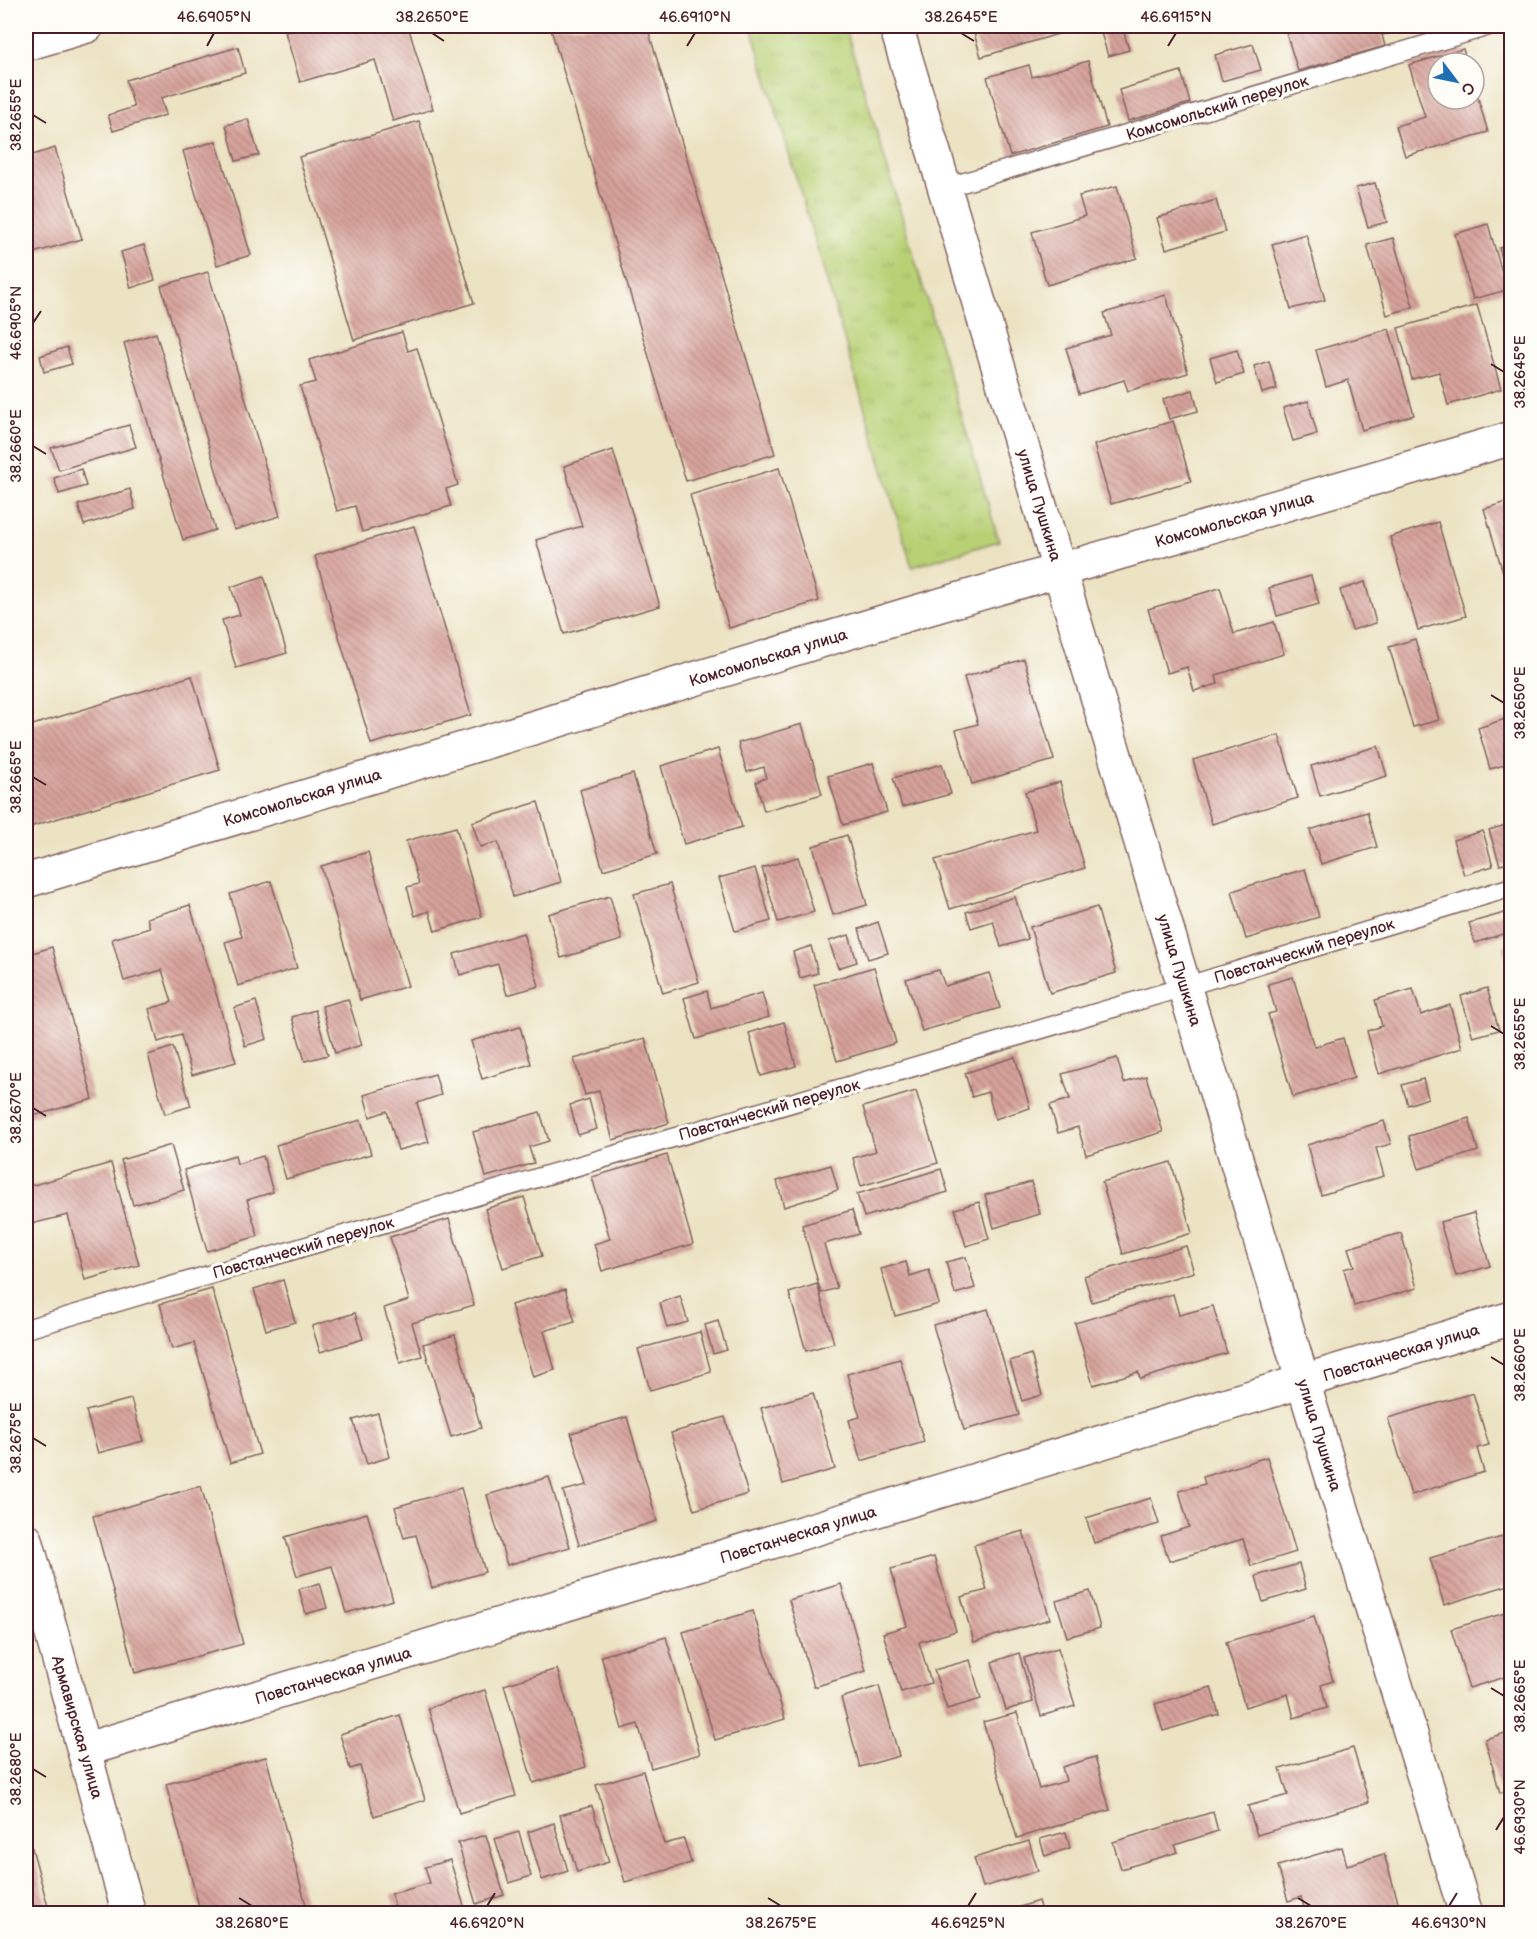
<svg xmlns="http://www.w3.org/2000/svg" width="1537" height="1939" font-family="'Balsamiq Sans',sans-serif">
<defs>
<pattern id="grass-tufts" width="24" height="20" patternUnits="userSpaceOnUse" patternTransform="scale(1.5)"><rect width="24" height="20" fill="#b8d175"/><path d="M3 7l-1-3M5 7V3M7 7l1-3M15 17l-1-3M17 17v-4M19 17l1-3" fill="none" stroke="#a0b365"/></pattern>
<pattern id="building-back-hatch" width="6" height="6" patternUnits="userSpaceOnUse" patternTransform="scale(1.5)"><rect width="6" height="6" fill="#d7a39b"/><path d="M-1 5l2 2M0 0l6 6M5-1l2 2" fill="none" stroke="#b0847f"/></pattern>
</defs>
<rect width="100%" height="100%" fill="#fdfcf7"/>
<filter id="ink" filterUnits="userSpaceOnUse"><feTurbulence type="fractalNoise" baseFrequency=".0167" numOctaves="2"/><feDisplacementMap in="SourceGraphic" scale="12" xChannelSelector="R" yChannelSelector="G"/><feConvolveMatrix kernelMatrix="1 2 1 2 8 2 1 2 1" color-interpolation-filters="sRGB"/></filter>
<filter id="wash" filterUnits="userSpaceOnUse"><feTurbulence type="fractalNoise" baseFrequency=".008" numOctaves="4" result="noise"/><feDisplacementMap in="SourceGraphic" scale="24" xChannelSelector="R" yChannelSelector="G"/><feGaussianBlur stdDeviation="1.35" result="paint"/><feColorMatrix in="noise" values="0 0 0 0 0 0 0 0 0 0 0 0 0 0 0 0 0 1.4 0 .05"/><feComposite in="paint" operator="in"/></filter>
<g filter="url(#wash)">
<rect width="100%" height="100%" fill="#ece3c3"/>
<!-- grass -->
<polygon fill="url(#grass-tufts)" stroke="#817850" stroke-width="1.5" points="751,26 845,26 999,541 912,567"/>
<g id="blocks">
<!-- building -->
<g fill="url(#building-back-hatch)">
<polygon points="307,26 408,26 433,109 393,121 375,60 300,82 285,32"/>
<polygon points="550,26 647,26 775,454 686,481"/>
<polygon points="972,26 1085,26 981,57"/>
<polygon points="1099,26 1122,26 1129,50 1108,56"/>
<polygon points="1284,26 1402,26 1403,29 1382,35 1385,46 1298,71"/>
<polygon points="1429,26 1451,26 1431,32"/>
<polygon points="1253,44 1261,70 1222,81 1215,55"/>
<polygon points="238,47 245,73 161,98 166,115 113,131 108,115 134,107 126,80"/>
<polygon points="1463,49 1467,63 1438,63 1438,99 1474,99 1475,88 1488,132 1405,156 1396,126 1425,117 1409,65"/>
<polygon points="1088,61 1107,127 1010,156 987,77 1029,65 1032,77"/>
<polygon points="1181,71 1190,103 1128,121 1119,90"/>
<polygon points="248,119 259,155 236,161 226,125"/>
<polygon points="419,121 474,303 354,340 299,157"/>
<polygon points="216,141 251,255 217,265 183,151"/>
<polygon points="55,148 82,239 26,255 26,157"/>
<polygon points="1375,183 1387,222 1368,227 1356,188"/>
<polygon points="1117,186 1137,258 1047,285 1032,232 1085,216 1079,196"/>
<polygon points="1216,200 1225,232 1166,249 1157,218"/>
<polygon points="1488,224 1507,290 1473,299 1455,234"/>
<polygon points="1306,234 1325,300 1291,309 1272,244"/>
<polygon points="1393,238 1413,307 1387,315 1367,245"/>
<polygon points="144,245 155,280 131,288 121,252"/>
<polygon points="1512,245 1512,290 1511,290 1499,248"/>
<polygon points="208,272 280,516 234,530 161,286"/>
<polygon points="1166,295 1188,373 1128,391 1124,380 1079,394 1066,348 1111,335 1104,313"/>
<polygon points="1477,305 1501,389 1448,405 1439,372 1412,379 1398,328"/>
<polygon points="1389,329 1414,415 1362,430 1348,380 1326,387 1316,350"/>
<polygon points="402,332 408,351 417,348 458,485 446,489 451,506 362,532 355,506 337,511 300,386 316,382 309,360"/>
<polygon points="156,333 215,530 183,540 124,343"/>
<polygon points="67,347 72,364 44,372 40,356"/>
<polygon points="1237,350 1244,374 1217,382 1210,358"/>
<polygon points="1269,361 1277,389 1262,393 1254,366"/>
<polygon points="1193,390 1198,411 1169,419 1163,399"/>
<polygon points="1308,401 1317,434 1293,441 1283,408"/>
<polygon points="1173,421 1191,481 1111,504 1094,445"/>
<polygon points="129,425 136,447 59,470 51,448"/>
<polygon points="613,450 660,606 564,634 536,540 582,526 564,466"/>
<polygon points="779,468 819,601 729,628 690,495"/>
<polygon points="81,469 86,486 59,494 54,478"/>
<polygon points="130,489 135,509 84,525 78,505"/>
<polygon points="1512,500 1512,599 1511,599 1484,509"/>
<polygon points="1438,522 1466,616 1418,630 1390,537"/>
<polygon points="414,526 471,715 371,744 315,556"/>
<polygon points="264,576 287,653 236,668 222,620 240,615 231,587"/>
<polygon points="1311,576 1319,604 1277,616 1269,588"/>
<polygon points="1365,582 1376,623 1352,630 1340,590"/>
<polygon points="1220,588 1234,634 1274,622 1284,654 1216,675 1218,684 1194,691 1187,667 1167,673 1148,609"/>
<polygon points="1415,639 1439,720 1413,727 1389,647"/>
<polygon points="1024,659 1054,760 972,784 956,730 978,724 964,677"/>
<polygon points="192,676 220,770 26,828 26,727"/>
<polygon points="1505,719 1512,739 1512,763 1490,769 1478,728"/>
<polygon points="802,724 822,794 764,811 756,782 766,778 764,767 747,772 738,743"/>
<polygon points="1279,735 1298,798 1212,824 1193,760"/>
<polygon points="1378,746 1387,776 1320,796 1311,766"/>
<polygon points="718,749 742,827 684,844 661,766"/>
<polygon points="873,763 887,812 843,825 828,776"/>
<polygon points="942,764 951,794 902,807 893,778"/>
<polygon points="633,774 657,854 603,870 580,790"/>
<polygon points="1060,782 1085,868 950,909 935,860 1036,830 1025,792"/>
<polygon points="538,802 561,882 513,897 498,842 480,847 472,822"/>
<polygon points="1367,812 1377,847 1321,864 1310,830"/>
<polygon points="1512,823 1512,862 1500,865 1489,830"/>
<polygon points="456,827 482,917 435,931 429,911 415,916 407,887 419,884 406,841"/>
<polygon points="1483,831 1493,866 1464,875 1453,840"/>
<polygon points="847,835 867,905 833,915 813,846"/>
<polygon points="368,852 408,986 360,1000 321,866"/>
<polygon points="798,857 814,912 778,922 762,868"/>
<polygon points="755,868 771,921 735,931 719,878"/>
<polygon points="1305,869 1319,917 1246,939 1232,891"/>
<polygon points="271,881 297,968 238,986 225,942 242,937 230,894"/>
<polygon points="670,884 699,982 663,993 634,894"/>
<polygon points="610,896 622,940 561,958 548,914"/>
<polygon points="1015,897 1028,939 1001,947 993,921 971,928 966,912"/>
<polygon points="190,905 236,1062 192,1075 181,1035 158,1042 149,1009 172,1002 162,970 124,981 112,939 150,928 147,918"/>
<polygon points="1097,907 1116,973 1050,993 1030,927"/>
<polygon points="1508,912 1512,924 1512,931 1475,943 1469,923"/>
<polygon points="878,922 888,953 868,959 859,929"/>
<polygon points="523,933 539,986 507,995 498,964 460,975 454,954"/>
<polygon points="849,935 857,962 838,968 829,941"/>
<polygon points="1512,945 1512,974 1511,974 1503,947"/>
<polygon points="811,946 818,973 800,978 793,952"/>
<polygon points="52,947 93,1099 26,1118 26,955"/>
<polygon points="874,967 896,1043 837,1061 814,985"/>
<polygon points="939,970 945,986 989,973 1000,1008 922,1031 906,979"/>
<polygon points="1293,977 1314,1047 1343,1038 1354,1078 1293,1097 1268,1014 1276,1012 1268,984"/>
<polygon points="1487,988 1499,1030 1473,1037 1461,996"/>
<polygon points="1413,989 1421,1015 1450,1005 1462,1048 1379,1074 1367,1031 1382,1026 1375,1000"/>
<polygon points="707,991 711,1008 762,993 769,1017 696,1039 684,998"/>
<polygon points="348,999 362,1045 335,1053 322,1006"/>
<polygon points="256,1001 267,1039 245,1046 234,1008"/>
<polygon points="315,1010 328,1055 305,1061 292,1017"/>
<polygon points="784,1022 796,1066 761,1076 749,1033"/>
<polygon points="520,1027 531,1064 482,1079 471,1041"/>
<polygon points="645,1038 669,1123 613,1140 599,1091 585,1095 574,1059"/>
<polygon points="173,1047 191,1106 165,1114 148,1055"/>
<polygon points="1015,1057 1030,1108 995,1119 988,1092 972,1097 965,1073"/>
<polygon points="1117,1058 1124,1083 1146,1076 1163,1132 1086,1155 1078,1127 1058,1133 1050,1105 1070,1099 1062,1074"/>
<polygon points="435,1074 441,1095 417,1103 429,1142 398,1150 387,1111 370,1117 364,1095"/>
<polygon points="1423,1079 1428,1098 1408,1105 1402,1085"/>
<polygon points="916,1091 938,1163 861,1186 853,1158 876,1151 863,1107"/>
<polygon points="589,1099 597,1129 578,1135 570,1105"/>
<polygon points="540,1112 549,1141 529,1147 534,1163 486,1177 473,1132"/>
<polygon points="1469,1118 1478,1151 1419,1169 1409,1136"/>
<polygon points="361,1120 371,1154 286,1179 276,1145"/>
<polygon points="1384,1121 1391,1144 1376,1148 1384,1176 1321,1195 1307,1145"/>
<polygon points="171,1145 184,1190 133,1205 121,1160"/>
<polygon points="235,1155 237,1164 263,1156 273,1192 247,1200 258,1236 207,1251 184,1170"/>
<polygon points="667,1155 693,1244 602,1271 594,1244 610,1239 592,1177"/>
<polygon points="1171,1162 1192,1233 1123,1254 1102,1182"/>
<polygon points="111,1163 139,1265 85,1280 68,1215 31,1224 26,1203 26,1187"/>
<polygon points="831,1165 838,1190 784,1207 777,1181"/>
<polygon points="941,1169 948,1192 864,1217 857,1194"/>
<polygon points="1031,1182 1040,1214 994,1228 985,1195"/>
<polygon points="524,1197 542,1256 503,1268 485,1209"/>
<polygon points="979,1202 989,1239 966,1246 955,1209"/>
<polygon points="852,1210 859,1234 824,1244 837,1288 821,1293 802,1225"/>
<polygon points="1474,1213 1490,1266 1456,1276 1440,1222"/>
<polygon points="449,1219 474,1305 412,1323 422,1356 400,1363 384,1308 409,1300 390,1237"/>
<polygon points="1401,1233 1417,1288 1354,1306 1344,1269 1354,1266 1348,1248"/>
<polygon points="1186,1246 1194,1272 1092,1302 1084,1276"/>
<polygon points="966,1257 975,1288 955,1294 946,1262"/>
<polygon points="906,1262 910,1276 929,1270 939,1304 895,1316 881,1269"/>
<polygon points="283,1280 295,1322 266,1330 254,1289"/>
<polygon points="817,1284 834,1343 806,1351 789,1293"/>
<polygon points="212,1289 260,1454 230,1463 194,1343 172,1349 160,1304"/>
<polygon points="565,1289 575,1322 544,1331 555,1370 533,1377 511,1305"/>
<polygon points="1173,1294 1179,1315 1213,1306 1227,1353 1140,1379 1138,1372 1093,1385 1075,1323"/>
<polygon points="680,1296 688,1322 667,1328 660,1303"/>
<polygon points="988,1309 1019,1415 964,1430 933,1325"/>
<polygon points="355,1313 363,1339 320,1352 312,1326"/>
<polygon points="718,1321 727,1350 713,1354 705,1325"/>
<polygon points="700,1332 711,1372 650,1390 638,1349"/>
<polygon points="455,1335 481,1428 451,1437 423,1344"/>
<polygon points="1031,1354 1042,1395 1022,1401 1010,1361"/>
<polygon points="900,1359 924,1442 861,1461 849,1420 860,1417 847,1374"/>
<polygon points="813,1393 835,1469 783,1484 761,1408"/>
<polygon points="1473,1393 1489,1445 1477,1448 1484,1472 1411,1495 1388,1418"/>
<polygon points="131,1399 143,1441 98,1453 86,1411"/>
<polygon points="378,1413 390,1457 367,1464 353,1420"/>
<polygon points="627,1417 657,1521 579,1545 563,1491 587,1485 571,1433"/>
<polygon points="725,1417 748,1494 694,1510 671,1433"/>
<polygon points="1267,1457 1296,1552 1251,1566 1243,1539 1169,1561 1161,1536 1189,1527 1179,1491 1205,1484 1203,1477"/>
<polygon points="549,1477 570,1547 507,1565 487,1495"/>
<polygon points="201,1486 243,1644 135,1673 93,1516"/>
<polygon points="461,1488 485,1572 432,1588 416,1535 404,1538 395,1507"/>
<polygon points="1151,1498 1159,1524 1094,1543 1086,1518"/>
<polygon points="367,1513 393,1600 346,1613 332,1566 297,1576 285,1537"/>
<polygon points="1023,1531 1050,1619 974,1642 961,1597 987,1590 974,1545"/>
<polygon points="1512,1534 1512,1584 1444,1605 1430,1558"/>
<polygon points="934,1557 956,1631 919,1642 931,1683 901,1692 883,1633 907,1626 891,1569"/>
<polygon points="1299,1564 1306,1589 1263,1602 1256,1576"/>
<polygon points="320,1583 327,1608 306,1614 299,1589"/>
<polygon points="841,1584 866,1671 814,1687 789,1600"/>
<polygon points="1090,1591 1100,1628 1067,1637 1056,1601"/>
<polygon points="753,1611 785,1719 715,1740 683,1632"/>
<polygon points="1512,1611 1512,1675 1469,1688 1451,1629"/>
<polygon points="1314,1616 1333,1681 1321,1685 1327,1708 1294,1718 1288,1694 1245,1707 1226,1642"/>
<polygon points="666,1637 700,1754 651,1768 638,1724 622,1729 601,1656"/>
<polygon points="1058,1648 1075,1706 1041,1716 1024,1658"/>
<polygon points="1019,1653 1033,1702 1006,1710 992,1662"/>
<polygon points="970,1660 981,1699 947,1709 934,1670"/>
<polygon points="557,1669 586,1767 533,1783 504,1685"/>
<polygon points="879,1686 899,1756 860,1767 841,1698"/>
<polygon points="1211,1687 1219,1714 1163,1731 1155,1704"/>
<polygon points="485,1690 516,1796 459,1813 428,1708"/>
<polygon points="1017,1713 1039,1789 1066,1781 1062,1767 1095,1757 1110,1810 1017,1838 983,1722"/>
<polygon points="400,1715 425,1800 374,1816 360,1766 350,1769 340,1734"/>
<polygon points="1512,1731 1512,1789 1500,1793 1485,1739"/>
<polygon points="1353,1748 1369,1802 1257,1835 1248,1806 1288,1795 1280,1769"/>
<polygon points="266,1757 306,1905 274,1914 201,1914 166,1784"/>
<polygon points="643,1771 664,1844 684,1839 691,1863 625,1882 596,1785"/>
<polygon points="592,1806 609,1862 577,1872 560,1815"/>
<polygon points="1213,1812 1218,1831 1175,1845 1178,1852 1121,1869 1113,1842"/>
<polygon points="554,1823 568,1871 542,1880 528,1832"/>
<polygon points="519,1832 531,1876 509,1883 495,1839"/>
<polygon points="1066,1832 1070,1848 1045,1856 1040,1839"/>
<polygon points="486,1835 504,1895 476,1904 458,1843"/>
<polygon points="1029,1841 1038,1871 983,1887 974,1858"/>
<polygon points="1342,1847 1347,1865 1384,1854 1399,1905 1369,1914 1306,1914 1301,1897 1288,1901 1278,1866"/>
<polygon points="32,1848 50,1914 26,1914 26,1850"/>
<polygon points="450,1860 465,1909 450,1914 397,1914 391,1894 430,1883 425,1867"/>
<polygon points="1038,1901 1042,1914 1012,1914 1011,1910"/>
</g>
</g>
</g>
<g filter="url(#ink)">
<use href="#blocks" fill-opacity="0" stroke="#836460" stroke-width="1.5"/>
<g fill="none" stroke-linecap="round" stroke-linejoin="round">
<!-- lane casing -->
<g stroke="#836460" stroke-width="21">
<g id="lane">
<polyline points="945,188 1489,26"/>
<polyline points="26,1329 1184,987 1512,887"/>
</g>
</g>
<!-- street casing -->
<g stroke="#836460" stroke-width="36">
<g id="street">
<polyline points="896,26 1303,1382 1466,1914"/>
<polyline points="26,44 87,26"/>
<polyline points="26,881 906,615 1512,438"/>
<polyline points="84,1750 1512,1318"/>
</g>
</g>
<!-- secondary casing -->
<g stroke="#836460" stroke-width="36">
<polyline id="secondary" points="26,1540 129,1914"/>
</g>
<!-- lane -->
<use href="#lane" stroke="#fff" stroke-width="18"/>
<!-- street -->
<use href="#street" stroke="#fff" stroke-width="33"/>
<!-- secondary -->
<use href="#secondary" stroke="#fff" stroke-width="33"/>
</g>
</g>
<!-- ticks -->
<path fill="none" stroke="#4a1f2b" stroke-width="2" d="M432,33L444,41M961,33L974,41M207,46L214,33M687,46L695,33M1168,46L1176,33M33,115L46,123M33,323L41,311M1491,364L1504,372M33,446L46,454M1491,695L1504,703M33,777L46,785M1491,1026L1504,1034M33,1108L46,1116M1491,1357L1504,1365M33,1438L46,1446M1491,1688L1504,1696M33,1769L46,1777M1496,1830L1504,1817M239,1898L252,1906M768,1898L781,1906M1298,1898L1311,1906M487,1906L495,1893M968,1906L976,1893M1449,1906L1457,1893"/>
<g text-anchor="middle" stroke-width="6" stroke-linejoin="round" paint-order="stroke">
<!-- street labels -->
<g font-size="16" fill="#4a1f2b" stroke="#fdfcf7">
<text transform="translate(1217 107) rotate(-17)" y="6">Комсомольский переулок</text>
<text transform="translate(1040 505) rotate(73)" y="6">улица Пушкина</text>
<text transform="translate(1234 519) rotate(-16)" y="6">Комсомольская улица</text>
<text transform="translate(768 657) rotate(-17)" y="6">Комсомольская улица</text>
<text transform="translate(302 797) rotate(-17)" y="6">Комсомольская улица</text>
<text transform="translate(1304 950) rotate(-17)" y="6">Повстанческий переулок</text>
<text transform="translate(1180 970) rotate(73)" y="6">улица Пушкина</text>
<text transform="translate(769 1109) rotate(-16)" y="6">Повстанческий переулок</text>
<text transform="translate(303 1247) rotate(-16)" y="6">Повстанческий переулок</text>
<text transform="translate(1401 1352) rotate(-17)" y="6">Повстанческая улица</text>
<text transform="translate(1320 1435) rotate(73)" y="6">улица Пушкина</text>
<text transform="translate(798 1534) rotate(-17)" y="6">Повстанческая улица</text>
<text transform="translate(333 1675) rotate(-17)" y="6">Повстанческая улица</text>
<text transform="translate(78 1727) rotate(74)" y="6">Армавирская улица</text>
</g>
</g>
<!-- margin -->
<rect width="1537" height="1939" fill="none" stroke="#fdfcf7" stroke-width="66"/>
<!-- north arrow -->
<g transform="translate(1456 81) rotate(122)"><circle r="28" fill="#fdfcf7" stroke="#b5a4a5" stroke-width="1.5"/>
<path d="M0-4.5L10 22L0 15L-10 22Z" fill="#1f6fb2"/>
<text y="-9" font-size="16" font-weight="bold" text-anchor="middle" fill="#4a1f2b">С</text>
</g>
<rect x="33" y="33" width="1471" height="1873" fill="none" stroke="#4a1f2b" stroke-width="2"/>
<g font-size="15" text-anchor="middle" fill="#4a1f2b">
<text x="214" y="22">46.6905°N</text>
<text x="432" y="22">38.2650°E</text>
<text x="695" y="22">46.6910°N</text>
<text x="961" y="22">38.2645°E</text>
<text x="1176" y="22">46.6915°N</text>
<text transform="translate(16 115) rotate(-90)" y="5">38.2655°E</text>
<text transform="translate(16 323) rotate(-90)" y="5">46.6905°N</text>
<text transform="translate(1520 372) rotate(-90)" y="5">38.2645°E</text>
<text transform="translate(16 446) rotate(-90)" y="5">38.2660°E</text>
<text transform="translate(1520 703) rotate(-90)" y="5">38.2650°E</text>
<text transform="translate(16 777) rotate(-90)" y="5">38.2665°E</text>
<text transform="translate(1520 1034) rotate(-90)" y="5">38.2655°E</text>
<text transform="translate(16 1108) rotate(-90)" y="5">38.2670°E</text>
<text transform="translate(1520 1365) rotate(-90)" y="5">38.2660°E</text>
<text transform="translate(16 1438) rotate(-90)" y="5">38.2675°E</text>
<text transform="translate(1520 1696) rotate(-90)" y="5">38.2665°E</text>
<text transform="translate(16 1769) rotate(-90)" y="5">38.2680°E</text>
<text transform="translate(1520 1817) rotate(-90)" y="5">46.6930°N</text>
<text x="252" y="1928">38.2680°E</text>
<text x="487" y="1928">46.6920°N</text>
<text x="781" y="1928">38.2675°E</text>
<text x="968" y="1928">46.6925°N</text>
<text x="1311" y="1928">38.2670°E</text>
<text x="1449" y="1928">46.6930°N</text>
</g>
</svg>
